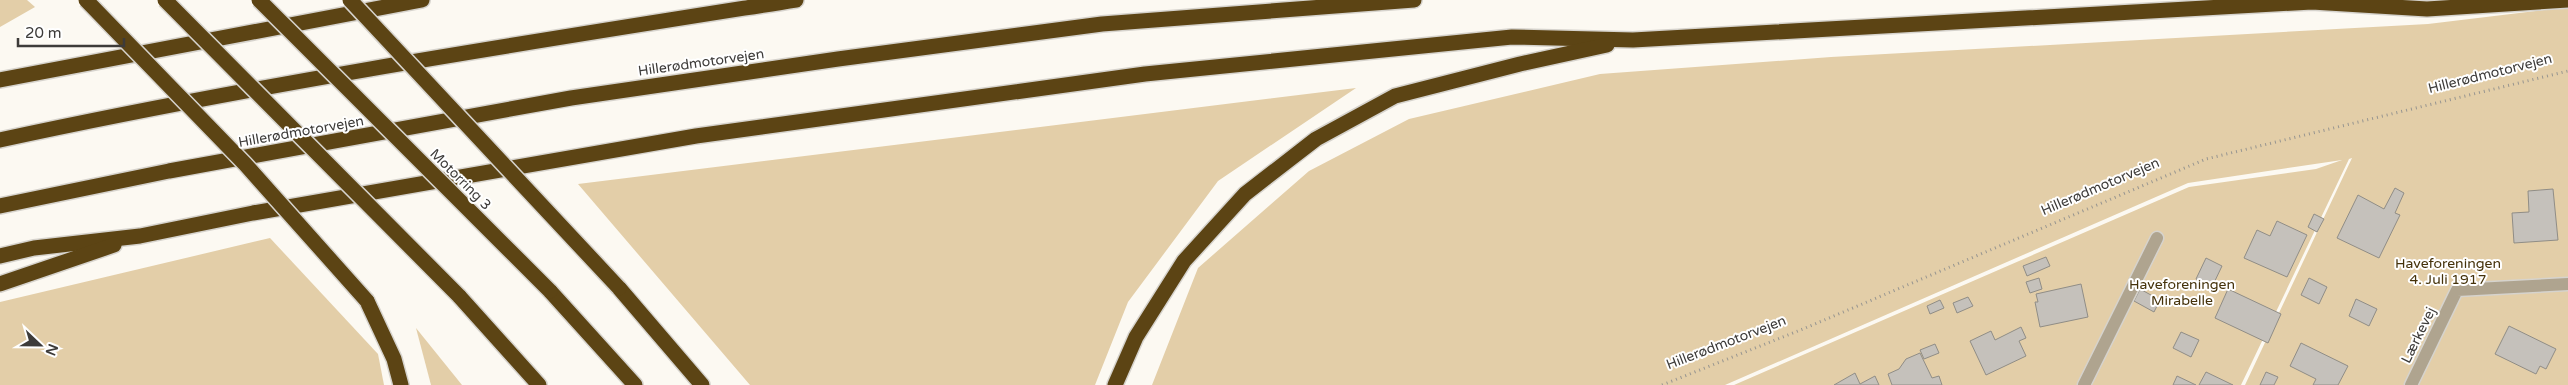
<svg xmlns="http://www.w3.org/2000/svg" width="2568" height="385" font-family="'Varela Round',sans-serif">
<rect width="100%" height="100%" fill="#fcf9f2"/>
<!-- green -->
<g fill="#e3cea8">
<polygon points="0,0 27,0 35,7 0,27"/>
<polygon points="2568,7 2568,385 2245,385 2352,158 2349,159 2241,385 1734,385 2189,187 2316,169 2342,160 2188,183 1725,385 1152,385 1198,268 1309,171 1409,119 1600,74 1831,57 2428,24"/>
<polygon points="1356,88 1218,181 1128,302 1095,385 750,385 578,184"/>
<polygon points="270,238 378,354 384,385 0,385 0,302"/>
<polygon points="416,328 462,385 431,385"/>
</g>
<!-- building -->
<g fill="#c5c1bb" stroke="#908d86">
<polygon points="2395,188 2404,193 2395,213 2400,215 2379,258 2337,238 2358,195 2384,209"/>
<polygon points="2553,189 2558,240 2514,243 2512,213 2529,212 2528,191"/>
<polygon points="2314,214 2324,219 2317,232 2308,227"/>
<polygon points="2277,221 2307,235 2287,277 2244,258 2257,230 2270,236"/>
<polygon points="2046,257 2050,266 2027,276 2023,266"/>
<polygon points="2206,258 2222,266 2212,287 2196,279"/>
<polygon points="2039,278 2042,289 2030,293 2026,282"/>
<polygon points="2309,278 2327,287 2319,304 2301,295"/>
<polygon points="2081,284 2088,317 2040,327 2035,302 2038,302 2036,294"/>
<polygon points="2140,289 2160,300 2154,312 2134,301"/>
<polygon points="2228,289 2281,314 2268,343 2215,318"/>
<polygon points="1968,297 1973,306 1957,313 1953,303"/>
<polygon points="2356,299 2377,309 2369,326 2349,316"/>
<polygon points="1940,300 1944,308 1930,314 1927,306"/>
<polygon points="2509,326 2556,349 2546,369 2540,366 2536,374 2495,354"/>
<polygon points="2021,327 2026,338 2019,341 2026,356 1986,375 1970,341 1991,331 1995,340"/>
<polygon points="2181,332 2199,340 2191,357 2173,348"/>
<polygon points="2301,343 2348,366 2338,385 2313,385 2316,379 2290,366"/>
<polygon points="1935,344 1939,353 1924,359 1920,350"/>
<polygon points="1920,353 1932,378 1939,376 1942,385 1892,385 1888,374 1899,369 1906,359"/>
<polygon points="2206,372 2233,385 2199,385"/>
<polygon points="2266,372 2278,377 2274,385 2260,385"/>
<polygon points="1855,373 1860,384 1875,376 1879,385 1834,385"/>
<polygon points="2177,376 2196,385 2173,385"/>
</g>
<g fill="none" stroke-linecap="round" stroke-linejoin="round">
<!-- minor casing -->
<g stroke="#d6d3cd" stroke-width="15">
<g id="minor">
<polyline points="2084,385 2157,238"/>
<polyline points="2411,385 2457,290 2568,284"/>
</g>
</g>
<!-- highway casing -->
<g stroke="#d6d3cd" stroke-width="18">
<g id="highway">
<polyline points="0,80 422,0"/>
<path d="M0,140C263,83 530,42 796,0"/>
<polyline points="0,206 169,171 571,98 838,59 1102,24 1414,0"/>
<polyline points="0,256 34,248 140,236 253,213 696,136 1145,74 1512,37 1633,40 2312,2 2427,9 2568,0"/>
<polyline points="0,284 114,245"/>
<polyline points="619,288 702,385"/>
<polyline points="550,291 635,385"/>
<polyline points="459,296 539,385"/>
<polyline points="367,301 394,359 401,385"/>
<polyline points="1115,385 1136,337 1184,261 1245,194 1316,139 1395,96 1520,64 1607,45"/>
</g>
</g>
<!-- path -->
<polyline stroke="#979590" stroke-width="3" stroke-dasharray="1 4" stroke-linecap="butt" points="1662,385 1803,329 2206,159 2568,71"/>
<!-- minor -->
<use href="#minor" stroke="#afa48f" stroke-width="12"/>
<!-- highway -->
<use href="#highway" stroke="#5c4414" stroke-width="15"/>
<!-- highway-bridge casing -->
<g stroke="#d6d3cd" stroke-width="18" stroke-linecap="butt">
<g id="highway-bridge">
<polyline points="86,0 245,164 367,301"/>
<polyline points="165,0 459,296"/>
<polyline points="259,0 550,291"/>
<polyline points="350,0 619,288"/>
</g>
</g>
<!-- highway-bridge -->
<use href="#highway-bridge" stroke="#5c4414" stroke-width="15"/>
</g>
<g text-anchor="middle" stroke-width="4" stroke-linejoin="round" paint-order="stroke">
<!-- street labels -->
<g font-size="14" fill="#3d3b39" stroke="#fff">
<text transform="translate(701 62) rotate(-8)" y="5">Hillerødmotorvejen</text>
<text transform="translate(2490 73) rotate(-14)" y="5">Hillerødmotorvejen</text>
<text transform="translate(301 131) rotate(-10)" y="5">Hillerødmotorvejen</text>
<text transform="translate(461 179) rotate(45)" y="5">Motorring 3</text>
<text transform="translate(2100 186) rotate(-23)" y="5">Hillerødmotorvejen</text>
<text transform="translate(2418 335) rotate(-64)" y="5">Lærkevej</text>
<text transform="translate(1726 342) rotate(-21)" y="5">Hillerødmotorvejen</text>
</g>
<!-- park labels -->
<g font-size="14" fill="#45320a" stroke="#fff">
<text x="2448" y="268">Haveforeningen<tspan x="2448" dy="16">4. Juli 1917</tspan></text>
<text x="2182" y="289">Haveforeningen<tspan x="2182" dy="16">Mirabelle</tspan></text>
</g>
</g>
<!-- north arrow -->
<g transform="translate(40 345) rotate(112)" stroke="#ffffff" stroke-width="4" paint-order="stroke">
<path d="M0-4L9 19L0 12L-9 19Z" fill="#3d3b39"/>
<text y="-8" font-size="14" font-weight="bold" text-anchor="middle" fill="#3d3b39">N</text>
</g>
<!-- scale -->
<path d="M18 38v8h106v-8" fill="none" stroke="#3d3b39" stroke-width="2.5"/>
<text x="25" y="38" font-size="15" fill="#3d3b39" stroke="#ffffff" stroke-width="4" paint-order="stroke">20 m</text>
</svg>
